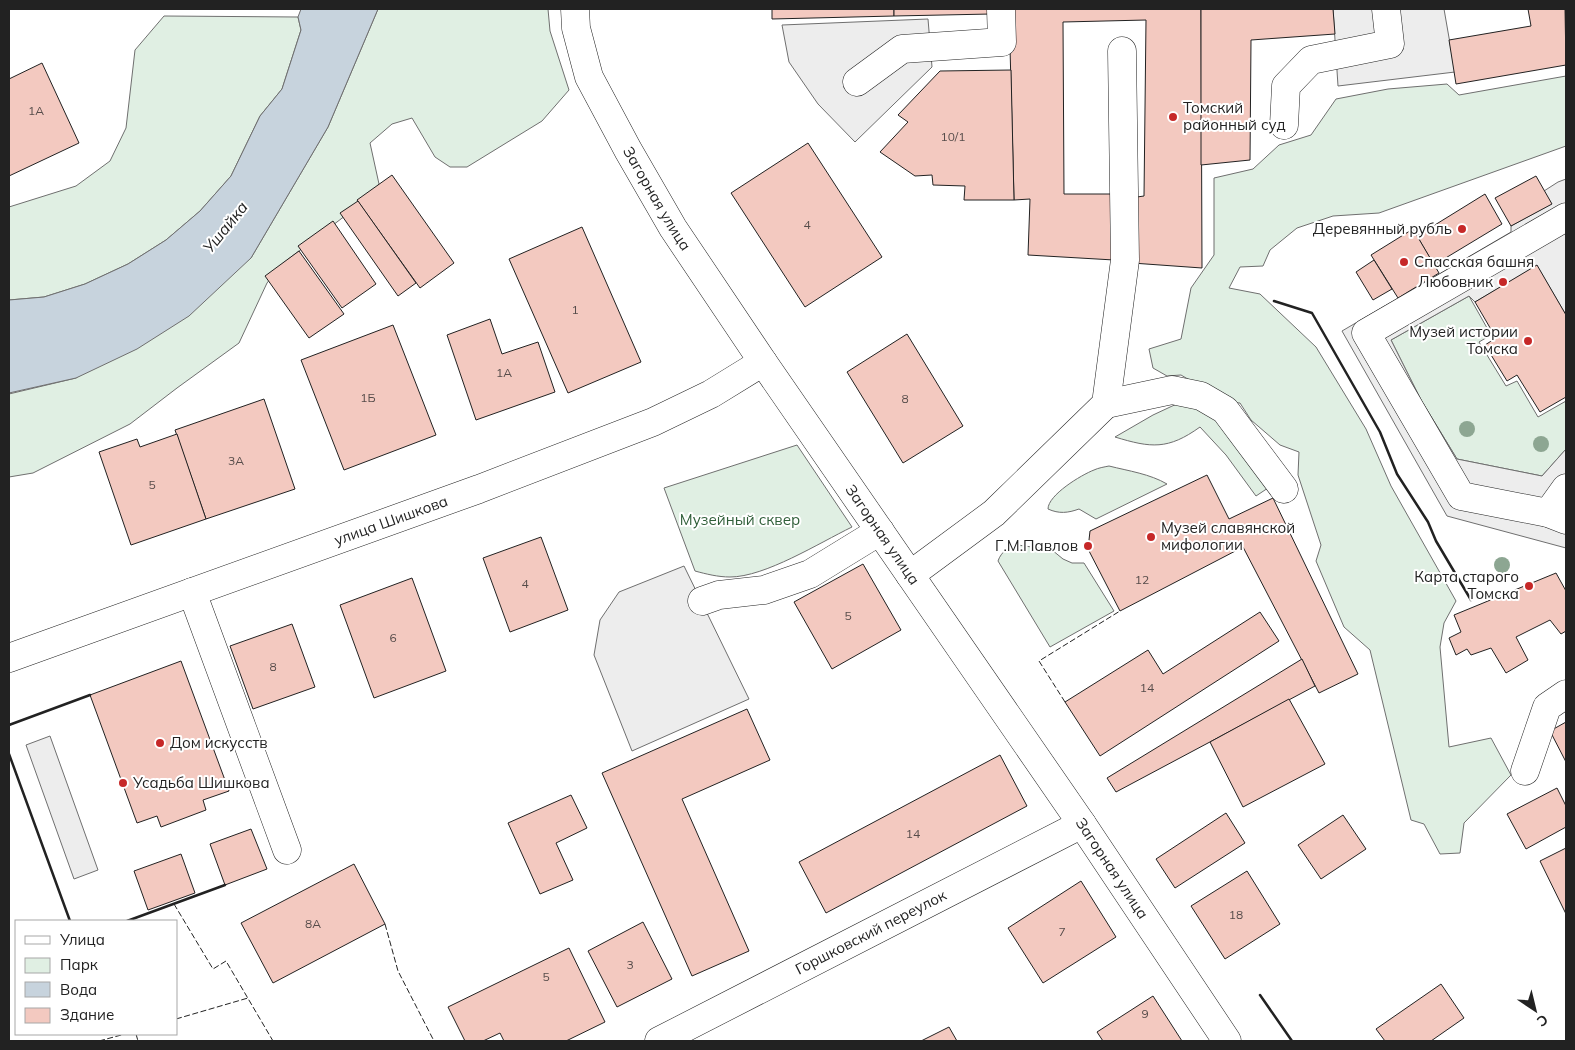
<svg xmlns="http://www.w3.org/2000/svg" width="1575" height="1050" font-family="Mulish,sans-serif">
<rect width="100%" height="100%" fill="#fff"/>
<!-- green -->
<g fill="#e0efe3" stroke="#6f6f6f">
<polygon points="378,9 548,9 550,31 569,90 542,121 467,167 450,167 435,157 412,118 392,124 370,143 379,184 371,196 282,264 267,283 239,343 177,388 130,424 33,473 9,477 9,394 76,378 251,258 328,127"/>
<polygon points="164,16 298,17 301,30 282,89 260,116 231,176 200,211 166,240 128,264 85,284 44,297 9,300 9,207 76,186 110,161 126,128 135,50"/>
<polygon points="1566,76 1566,146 1379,213 1333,216 1297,228 1270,250 1263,266 1240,267 1229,288 1260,294 1316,347 1366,429 1391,486 1456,601 1444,623 1440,647 1449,747 1491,738 1511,775 1464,823 1460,853 1440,854 1424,824 1411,820 1370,650 1344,627 1316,561 1321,545 1298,475 1299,452 1280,445 1251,420 1240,403 1227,402 1181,375 1167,376 1153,368 1149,349 1181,339 1191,288 1214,255 1214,178 1253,169 1279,145 1311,135 1336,99 1388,89 1447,84 1459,95"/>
<polygon points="1469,296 1491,335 1479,342 1506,386 1517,381 1538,417 1566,401 1566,449 1542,476 1457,459 1421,400 1391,340"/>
<path d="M1183,401L1216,416L1271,486L1256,496L1226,455L1200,427C1168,450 1151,448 1115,437L1153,415Z"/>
<path d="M797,445L852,527C819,543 765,577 730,577C718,577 706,574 695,571L664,488Z"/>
<path d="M1109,466C1129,471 1150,474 1167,484L1096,519L1079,509C1068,513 1059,514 1048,509C1048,495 1081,475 1094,470C1098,468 1104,467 1109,466Z"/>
<path d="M1018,545L1052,550L1063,559L1072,563H1084L1114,611L1050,647L998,561C1001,552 1009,546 1018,545Z"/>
</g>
<!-- parking -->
<g fill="#ededed" stroke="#6f6f6f">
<polygon points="1333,9 1444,9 1455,72 1338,86"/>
<polygon points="928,19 932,67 855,142 818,104 789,62 782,25"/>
<polygon points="1566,179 1566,315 1537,266 1475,302 1469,296 1391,340 1421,400 1457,459 1542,476 1566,449 1566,548 1447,516 1342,331 1511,232 1511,226 1551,204 1544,191 1558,182"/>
<polygon points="684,566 749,699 632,751 594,655 600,620 619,592"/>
<polygon points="50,736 98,870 74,879 26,745"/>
</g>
<!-- water -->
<polygon fill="#c7d3dd" stroke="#6f6f6f" points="301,9 378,9 328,127 251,258 189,316 137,349 76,378 9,393 9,300 44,297 85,284 128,264 166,240 200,211 231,176 260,116 282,89 301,30 298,17"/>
<!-- building -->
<g fill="#f3c9c0" stroke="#222">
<polygon points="772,9 894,9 894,16 772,19"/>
<polygon points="894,9 990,9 991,14 894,16"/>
<polygon points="1009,9 1201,9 1202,268 1132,263 1137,197 1144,196 1146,20 1063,22 1064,194 1120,194 1114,260 1028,255 1030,199 1014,200"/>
<polygon points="1201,9 1333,9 1335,34 1251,40 1250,160 1201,165"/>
<polygon points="1528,9 1565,9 1566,65 1456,84 1449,40 1531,26"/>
<polygon points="42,63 79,143 9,176 9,79"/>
<polygon points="1011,70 1014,200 964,200 965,186 933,185 932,175 915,176 880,152 908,122 898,115 940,71"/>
<polygon points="808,143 882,257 805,307 731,193"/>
<polygon points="392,175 454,263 420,288 357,200"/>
<polygon points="1536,176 1552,204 1511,226 1495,198"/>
<polygon points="1485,194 1502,224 1434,265 1417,236"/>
<polygon points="358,201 416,283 398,296 340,213"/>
<polygon points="333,221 376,284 342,308 298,246"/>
<polygon points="582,227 641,362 568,393 509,259"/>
<polygon points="1413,229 1439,273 1398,298 1371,255"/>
<polygon points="299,251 344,314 309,338 265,276"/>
<polygon points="1374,260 1392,289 1373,300 1356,272"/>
<polygon points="1537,265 1566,315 1566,397 1540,412 1517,375 1507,381 1485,345 1496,338 1475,302"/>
<polygon points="490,319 502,354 538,342 555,392 476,420 447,335"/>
<polygon points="393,325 436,435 344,470 301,360"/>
<polygon points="907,334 963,426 903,463 847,372"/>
<polygon points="264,399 295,489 206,519 175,430"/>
<polygon points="177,434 206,519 131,545 99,452 137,439 140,447"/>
<polygon points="1207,475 1229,519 1273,498 1358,674 1319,693 1243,547 1120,611 1088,549 1090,531"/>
<polygon points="541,537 568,610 510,632 483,558"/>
<polygon points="863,564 901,630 832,669 794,602"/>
<polygon points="1556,573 1566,591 1566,631 1561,634 1550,620 1516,637 1528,660 1506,673 1491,648 1471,655 1467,649 1456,655 1449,638 1461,632 1454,615"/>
<polygon points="412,578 446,671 374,698 340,605"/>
<polygon points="1260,612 1279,641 1100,756 1065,702 1148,650 1163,674"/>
<polygon points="292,624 315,687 253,709 230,646"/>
<polygon points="1302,659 1315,686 1116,792 1107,778"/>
<polygon points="181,661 229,791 203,800 206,810 161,827 157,816 137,823 90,695"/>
<polygon points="1289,699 1325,764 1243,807 1210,742"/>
<polygon points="747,709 770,760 682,799 749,951 692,976 602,773"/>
<polygon points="1566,722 1566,762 1550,731"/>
<polygon points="1000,755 1027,806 826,913 799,862"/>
<polygon points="1557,788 1566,806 1566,827 1526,849 1507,814"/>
<polygon points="571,795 587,828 556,843 573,880 540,894 508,823"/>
<polygon points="1226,813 1245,843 1175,888 1156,859"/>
<polygon points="1343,815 1366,849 1321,879 1298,845"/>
<polygon points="251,829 267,869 225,885 210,844"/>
<polygon points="1566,848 1566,914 1540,861"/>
<polygon points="181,854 195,893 148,910 134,871"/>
<polygon points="354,864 385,924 273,983 241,923"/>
<polygon points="1247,871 1280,924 1225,959 1191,906"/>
<polygon points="1081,881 1116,937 1043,983 1008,928"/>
<polygon points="643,922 672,979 617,1007 588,951"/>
<polygon points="569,948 605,1022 566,1041 504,1041 500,1033 483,1041 465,1041 448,1007"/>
<polygon points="1441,984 1464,1018 1431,1041 1385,1041 1376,1029"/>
<polygon points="1153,996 1182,1041 1103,1041 1097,1032"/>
<polygon points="949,1027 957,1041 921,1041"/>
</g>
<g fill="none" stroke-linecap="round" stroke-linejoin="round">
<!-- minor casing -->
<g stroke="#222" stroke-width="29">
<g id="minor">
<path id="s1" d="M575,9L576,28L589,77L628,150L673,228L763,362L1082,824L1227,1041"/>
<polyline points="857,82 902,49 1002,42 1001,9"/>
<polyline points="1284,125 1286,86 1311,60 1390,44 1386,9"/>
<polyline points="1566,217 1366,333 1461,496 1548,513 1566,520"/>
<polyline points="1106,404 1172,390 1201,396 1225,410 1284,489"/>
<polyline points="1548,513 1566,488"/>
<polyline points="910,575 994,513 1106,404 1125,260 1122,51"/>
<polyline points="192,592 287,850"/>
<polyline points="702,601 719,595 764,590 810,574 880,531"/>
<path id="s2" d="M9,658L479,489L653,422L711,394L763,362"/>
<polyline points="1525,771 1547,707 1566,694"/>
<path id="s3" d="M659,1041L1082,824"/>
</g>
</g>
<!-- minor -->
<use href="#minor" stroke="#fff" stroke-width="28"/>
<!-- fence -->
<g stroke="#222" stroke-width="1" stroke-dasharray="6 2.5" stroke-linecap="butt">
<polyline points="1065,702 1039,661 1120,611"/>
<polyline points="174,904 213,969 226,961 273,1041"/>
<polyline points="385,924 398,971 434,1041"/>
<polyline points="176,1019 248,998"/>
<polyline points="136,1034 138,1041"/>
<polyline points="99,1041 125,1034"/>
</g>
<!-- wall -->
<g stroke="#222" stroke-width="2.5">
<polyline points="1274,301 1312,313 1380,432 1397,474 1428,522 1436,541 1471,600"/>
<polyline points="9,725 90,695"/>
<polyline points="9,754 70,921"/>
<polyline points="127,921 225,885"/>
<polyline points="1260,995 1292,1041"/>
</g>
</g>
<!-- trees -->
<g fill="#8da692">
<circle cx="1467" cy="429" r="8"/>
<circle cx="1541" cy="444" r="8"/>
<circle cx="1502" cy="565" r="8"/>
</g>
<!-- markers -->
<g fill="#c62828" stroke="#fff" stroke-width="2">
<circle cx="1173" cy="117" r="5"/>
<circle cx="1462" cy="229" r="5"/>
<circle cx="1404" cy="262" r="5"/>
<circle cx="1503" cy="282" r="5"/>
<circle cx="1528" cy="341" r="5"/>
<circle cx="1151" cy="537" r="5"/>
<circle cx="1088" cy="546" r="5"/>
<circle cx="1529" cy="586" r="5"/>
<circle cx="160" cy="743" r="5"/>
<circle cx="123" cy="783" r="5"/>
</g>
<g text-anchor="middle" stroke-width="4" stroke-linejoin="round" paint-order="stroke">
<!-- number labels -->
<g font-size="12" fill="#564c4a">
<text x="36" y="115">1А</text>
<text x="953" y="141">10/1</text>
<text x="807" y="229">4</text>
<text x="575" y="314">1</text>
<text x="504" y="377">1А</text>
<text x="368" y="402">1Б</text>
<text x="905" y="403">8</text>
<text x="236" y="465">3А</text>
<text x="152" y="489">5</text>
<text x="1142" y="584">12</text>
<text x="525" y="588">4</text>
<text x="848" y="620">5</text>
<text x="393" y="642">6</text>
<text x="273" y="671">8</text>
<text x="1147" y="692">14</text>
<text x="913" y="838">14</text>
<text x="1236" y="919">18</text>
<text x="313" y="928">8А</text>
<text x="1062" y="936">7</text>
<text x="630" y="969">3</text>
<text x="546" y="981">5</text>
<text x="1145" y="1018">9</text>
</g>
<!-- poi labels -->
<g font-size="15" fill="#222" stroke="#fff" text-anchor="start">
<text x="1183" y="113">Томский<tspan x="1183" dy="17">районный суд</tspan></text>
<text x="1452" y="234" text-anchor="end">Деревянный рубль</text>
<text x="1414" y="267">Спасская башня</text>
<text x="1493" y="287" text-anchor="end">Любовник</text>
<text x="1518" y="337" text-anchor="end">Музей истории<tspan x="1518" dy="17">Томска</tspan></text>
<text x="1161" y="533">Музей славянской<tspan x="1161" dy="17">мифологии</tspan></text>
<text x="1078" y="551" text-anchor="end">Г.М.Павлов</text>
<text x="1519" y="582" text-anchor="end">Карта старого<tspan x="1519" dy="17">Томска</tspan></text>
<text x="170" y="748">Дом искусств</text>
<text x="133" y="788">Усадьба Шишкова</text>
</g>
<!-- street labels -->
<g font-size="15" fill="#222" stroke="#fff">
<text dy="5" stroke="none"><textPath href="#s1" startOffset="209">Загорная улица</textPath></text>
<text dy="5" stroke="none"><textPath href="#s2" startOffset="406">улица Шишкова</textPath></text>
<text dy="5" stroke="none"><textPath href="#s1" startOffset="614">Загорная улица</textPath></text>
<text dy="5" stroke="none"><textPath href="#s1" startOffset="1019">Загорная улица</textPath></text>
<text dy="5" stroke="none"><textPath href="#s3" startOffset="238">Горшковский переулок</textPath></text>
</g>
<!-- park labels -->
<g font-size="15" fill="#2f5e38" stroke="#fff">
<text x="740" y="525">Музейный сквер</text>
</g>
<!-- water labels -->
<g font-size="16" font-style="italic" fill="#222" stroke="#fff">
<text transform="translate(225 227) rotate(-51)" y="6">Ушайка</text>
</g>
</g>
<!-- border -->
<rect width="1575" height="1050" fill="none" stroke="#222222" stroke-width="20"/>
<!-- legend -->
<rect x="15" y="920" width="162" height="115" fill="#ffffff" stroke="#a7a7a7"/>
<rect x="25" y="936" width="25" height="8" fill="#ffffff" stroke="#a7a7a7"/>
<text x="60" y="945" font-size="15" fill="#222222">Улица</text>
<rect x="25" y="958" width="25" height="15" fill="#e0efe3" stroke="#a7a7a7"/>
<text x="60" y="970" font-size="15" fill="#222222">Парк</text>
<rect x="25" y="982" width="25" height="15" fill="#c7d3dd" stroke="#a7a7a7"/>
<text x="60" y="995" font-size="15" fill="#222222">Вода</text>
<rect x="25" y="1008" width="25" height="15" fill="#f3c9c0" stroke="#a7a7a7"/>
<text x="60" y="1020" font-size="15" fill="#222222">Здание</text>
<!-- north arrow -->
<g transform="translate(1535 1010) rotate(145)" stroke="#ffffff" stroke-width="4" paint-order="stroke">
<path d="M0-4L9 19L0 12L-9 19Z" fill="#222222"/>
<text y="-8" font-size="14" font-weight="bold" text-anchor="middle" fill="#222222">С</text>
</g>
</svg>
